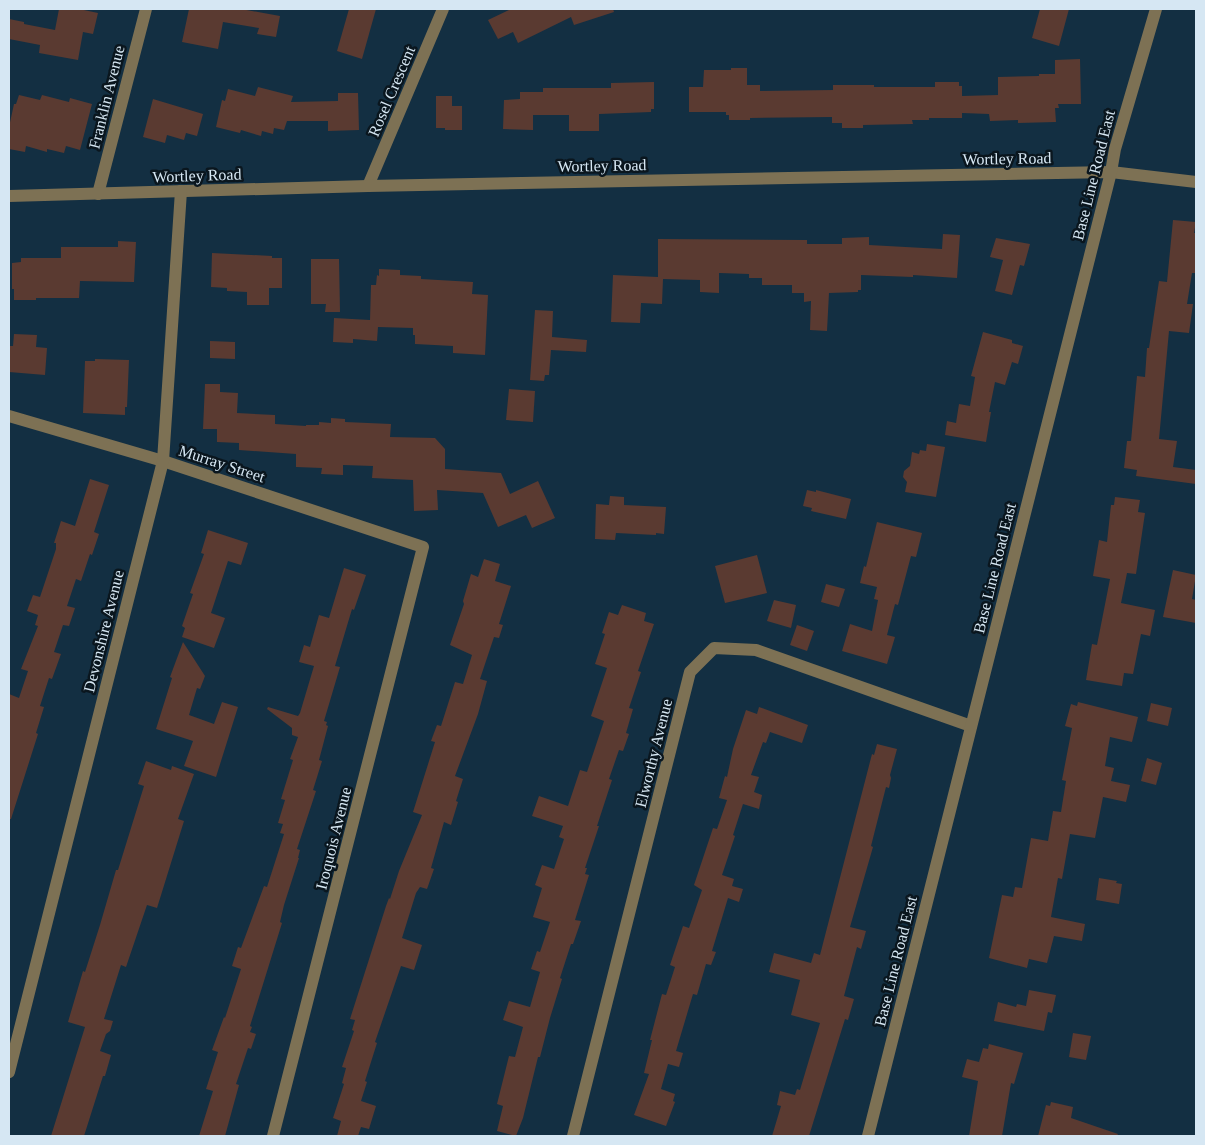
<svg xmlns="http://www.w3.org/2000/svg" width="1205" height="1145" font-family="Georgia,serif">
<rect width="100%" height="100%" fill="#132f42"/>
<!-- building -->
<g fill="#5a3a31">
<polygon points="59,9 79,9 98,13 93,34 83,32 78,60 39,53 40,45 9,39 9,19 24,22 24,24 55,30"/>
<polygon points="189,9 241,9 280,16 276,37 257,34 259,28 223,22 218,49 182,42"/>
<polygon points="349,9 376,9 362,59 337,51"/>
<polygon points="511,9 613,9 614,12 574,25 571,17 518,43 513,32 498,39 488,20"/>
<polygon points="1040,9 1069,9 1059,46 1032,38"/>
<polygon points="1080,59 1081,104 1058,104 1059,108 1055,108 1056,122 1018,123 1018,120 990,121 989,114 962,113 962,118 929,118 929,120 912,120 913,124 863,125 863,128 842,128 842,123 832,123 832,117 750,118 750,120 729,120 729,115 726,115 726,112 689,112 689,87 703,87 704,70 731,70 731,68 747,68 747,85 760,85 760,91 833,90 833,85 874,85 874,87 935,87 935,82 959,82 959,86 962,86 962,96 998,95 998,77 1039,76 1039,74 1055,74 1055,60"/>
<polygon points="654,82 654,109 651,109 651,112 599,114 599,131 569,131 569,115 533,115 533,130 503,129 504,100 520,99 520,92 543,92 543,88 611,88 611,83"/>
<polygon points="258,87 293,96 291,102 338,101 338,93 358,93 359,130 328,131 328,121 287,121 284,130 274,128 273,134 262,131 261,136 241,130 240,133 216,127 222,100 225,101 228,89 255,96"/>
<polygon points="19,95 40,100 42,95 69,102 70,98 92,104 80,150 66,146 64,153 47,149 47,152 26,146 25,152 9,149 9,127 14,104 16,104"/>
<polygon points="436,96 452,96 452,106 462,106 462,130 445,130 445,128 436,128"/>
<polygon points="153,99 203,114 197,136 186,133 184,140 167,135 165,143 143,137"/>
<polygon points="1173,220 1196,222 1194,233 1196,233 1196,273 1192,273 1187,304 1193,304 1189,333 1169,331 1159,439 1177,441 1173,467 1196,470 1196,484 1136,476 1137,470 1124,468 1127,441 1131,441 1137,376 1145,377 1147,348 1149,348 1159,281 1167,282"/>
<polygon points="943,234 960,235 957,278 913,275 913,277 861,275 861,290 858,290 858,292 829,293 827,331 810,330 811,301 804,302 804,293 792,293 792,285 762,285 762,278 749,278 749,274 719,273 719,293 700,292 700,280 663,279 662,304 641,303 640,323 611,322 613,275 658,277 658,239 807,240 807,244 842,244 842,238 869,237 869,245 942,249"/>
<polygon points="996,238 1030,244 1024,266 1020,265 1012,295 995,291 1003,260 990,257"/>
<polygon points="118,241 136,242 134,282 80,281 79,298 36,298 36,300 14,300 14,289 12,289 12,263 21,262 21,258 61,258 61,247 118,247"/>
<polygon points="212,253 272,256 272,258 282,258 282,288 269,288 269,305 247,305 247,292 227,291 227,288 211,287"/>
<polygon points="311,259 339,259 340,312 325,312 326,304 311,304"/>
<polygon points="379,269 400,270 400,275 421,276 421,279 473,282 472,294 488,295 485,355 453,353 453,346 415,344 415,335 413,335 413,328 378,327 377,341 353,339 353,343 333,342 334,318 370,320 371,285 376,285 377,275 379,276"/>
<polygon points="535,310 553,311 552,337 587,340 586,352 551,350 549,375 545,375 544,381 530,380"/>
<polygon points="983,332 1012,340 1012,343 1023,346 1018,364 1012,362 1005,385 995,382 989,412 991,412 986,442 945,435 947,421 956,423 959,404 970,406 975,377 971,376"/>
<polygon points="14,334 37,335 36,347 47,348 45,375 9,372 9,346 13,346"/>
<polygon points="210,341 235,342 235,359 210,358"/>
<polygon points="95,359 129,360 127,407 125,407 125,415 83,413 85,361 95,361"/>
<polygon points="205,384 220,384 220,392 238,393 237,413 275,415 275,424 306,426 306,425 319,425 319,422 331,423 331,418 345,419 345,422 391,424 390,437 435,438 445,449 445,469 501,473 510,494 538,481 555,518 532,528 526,515 498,527 483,493 437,490 438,510 414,511 413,480 372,478 373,466 343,465 343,475 321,474 322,468 296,467 296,454 239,450 239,443 217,442 217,429 203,429"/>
<polygon points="509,389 535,391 533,422 506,420"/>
<polygon points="927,444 945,447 936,497 905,492 907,482 903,477 904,471 910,466 912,452 919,454 920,450 926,451"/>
<polygon points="90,479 109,485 94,532 99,534 92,555 90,554 81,581 76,579 67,606 75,608 69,626 63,625 54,652 61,654 52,679 49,678 40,706 44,707 36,733 38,734 11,819 9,819 9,694 19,698 28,671 21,669 38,626 35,625 38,615 27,611 33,595 40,597 56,549 56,543 54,543 61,521 75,526"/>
<polygon points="807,490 816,492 816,490 851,499 846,519 811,511 812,508 803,506"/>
<polygon points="610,496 624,497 624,505 666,507 664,534 656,533 656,535 616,533 615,540 595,539 596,504 609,505"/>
<polygon points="1115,497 1140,500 1138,512 1145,513 1136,574 1127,573 1121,603 1155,610 1150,636 1141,634 1133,674 1124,673 1122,686 1086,680 1092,644 1097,645 1110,579 1093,576 1099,540 1107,542 1111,505 1114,505"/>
<polygon points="877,522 922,533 916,557 911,556 898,605 895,604 887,635 895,637 887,664 842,651 850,624 872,631 878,600 874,599 877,587 860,583 864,566 866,567"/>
<polygon points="208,530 248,543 241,565 228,561 211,613 225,618 214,648 182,637 185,628 182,626 193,594 190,593 204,554 201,553"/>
<polygon points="757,555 767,593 725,603 715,566"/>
<polygon points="484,559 500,564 495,581 511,586 499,624 503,625 499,638 494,637 480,679 487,681 478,714 455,776 463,779 456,801 458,802 451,825 444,822 431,868 434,869 427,889 420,887 416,893 402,938 422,945 414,970 401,966 375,1042 377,1043 365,1081 367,1082 361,1101 376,1106 369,1129 361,1127 358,1136 337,1136 341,1121 333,1118 344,1084 342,1083 346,1068 342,1067 354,1031 352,1030 355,1020 350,1019 386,906 389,898 390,899 399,871 422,815 413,812 435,742 431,741 437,725 441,726 455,682 463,684 472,655 450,645 464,604 463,601 471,574 478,577"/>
<polygon points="344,568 366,575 354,610 352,609 335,666 340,667 324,721 327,722 326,725 328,726 319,760 322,761 313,790 316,791 297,849 300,850 298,858 299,858 284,905 280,922 282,923 250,1026 252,1027 250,1032 256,1034 251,1049 248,1048 236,1084 239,1085 225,1136 199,1136 213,1091 206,1089 218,1052 212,1050 224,1017 225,1018 241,969 232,966 238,947 241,948 264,886 267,887 284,834 280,833 283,824 278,823 285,800 281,799 293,760 290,759 298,737 292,735 292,728 267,709 268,707 298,716 300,713 314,666 299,662 304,645 310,647 319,615 329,618"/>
<polygon points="1173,570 1196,575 1192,599 1196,600 1196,623 1163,617"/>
<polygon points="826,584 845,589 839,607 821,602"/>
<polygon points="774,600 796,605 791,628 767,621"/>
<polygon points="622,605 646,613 644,621 654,624 638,671 641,672 629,708 633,709 626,733 629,734 623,751 619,750 609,779 612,780 597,826 599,826 585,868 587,868 585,874 589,875 575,920 581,921 573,944 571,944 560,978 562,979 550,1018 540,1057 538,1057 523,1118 516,1136 497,1131 503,1106 497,1104 509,1056 515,1057 523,1027 503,1020 509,1001 530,1007 540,972 531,969 537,951 540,952 550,922 533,917 542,888 535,885 542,865 554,869 564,839 559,837 563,826 532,816 539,796 568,806 580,770 587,772 604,721 591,716 607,668 595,664 605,634 602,633 609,612 618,615"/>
<polygon points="797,625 814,631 807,651 790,645"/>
<polygon points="183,642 205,676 200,689 197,688 189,715 214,724 222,702 238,707 216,777 184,766 193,741 156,729 172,678 170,677"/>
<polygon points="1078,702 1138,717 1132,742 1110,737 1105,766 1114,768 1111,781 1130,785 1126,802 1103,797 1095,838 1070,834 1062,879 1058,878 1051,917 1085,924 1082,941 1054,936 1047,963 1029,959 1027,968 989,958 1002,895 1013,897 1015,887 1022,888 1031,838 1048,841 1053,811 1061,812 1066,781 1062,780 1072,728 1065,726 1071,704 1077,706"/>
<polygon points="1151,703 1172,708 1168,726 1147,721"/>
<polygon points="759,707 808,725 802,743 770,732 766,743 763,742 751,775 759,777 754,792 762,795 759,809 743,804 733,835 735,836 722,875 734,879 732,886 743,889 739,902 728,898 712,951 716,952 711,965 706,964 697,995 693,994 676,1051 683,1053 679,1067 668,1064 661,1089 675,1094 673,1101 675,1102 666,1126 634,1115 649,1074 644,1073 652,1040 650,1040 662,994 666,995 675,967 670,965 683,926 689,928 702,890 694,885 713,828 717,829 727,800 719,798 725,776 727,777 733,749 746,710 757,714"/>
<polygon points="877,744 897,749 890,775 891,778 889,788 886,787 871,846 873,847 850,927 866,931 861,949 857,947 844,996 854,999 848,1020 845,1019 809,1136 772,1136 781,1106 777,1105 780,1091 795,1095 797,1089 800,1090 820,1023 791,1015 800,980 769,972 774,953 811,963 814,953 820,955 872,754 874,755"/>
<polygon points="1147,758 1162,763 1156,785 1141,781"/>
<polygon points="146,761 171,770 172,766 194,774 178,819 184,821 157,908 147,905 126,967 121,965 104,1019 113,1021 110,1031 106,1034 100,1051 111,1055 105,1076 103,1076 84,1136 51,1136 85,1027 68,1022 83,971 85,972 100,925 116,870 118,870 144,786 138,784"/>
<polygon points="1099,878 1117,881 1116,883 1122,884 1119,904 1096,900"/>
<polygon points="1029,990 1056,995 1052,1013 1048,1012 1044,1031 994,1021 998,1002 1016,1007 1017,1004 1026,1006"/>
<polygon points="1073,1033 1091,1036 1086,1060 1069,1057"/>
<polygon points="989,1044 1023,1053 1014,1084 1011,1083 1002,1136 969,1136 978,1081 962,1077 967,1059 979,1062 983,1048 988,1049"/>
<polygon points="1051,1102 1073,1107 1071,1118 1118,1134 1117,1136 1038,1136 1046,1105 1050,1106"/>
</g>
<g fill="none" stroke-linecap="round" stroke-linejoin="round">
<!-- minor -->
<g stroke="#7d7154" stroke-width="12">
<polyline points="368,186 443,9"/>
<polyline points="98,194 146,9"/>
<polyline points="9,196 368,186 1111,172 1196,182"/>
<polyline points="9,416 163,461 423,547 273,1136"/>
<polyline points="9,1072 163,461 181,191"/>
<polyline points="573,1136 690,672 714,648 756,650 971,726"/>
<polyline points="868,1136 1111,172 1115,149 1156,9"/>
</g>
</g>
<g text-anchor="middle" stroke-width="5" stroke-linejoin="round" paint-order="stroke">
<!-- street labels -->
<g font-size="16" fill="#d6e7f3" stroke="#0a161e">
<text transform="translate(391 91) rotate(-67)" y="6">Rosel Crescent</text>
<text transform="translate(106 97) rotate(-76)" y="6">Franklin Avenue</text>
<text transform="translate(1007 158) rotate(-1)" y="6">Wortley Road</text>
<text transform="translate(602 165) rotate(-1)" y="6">Wortley Road</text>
<text transform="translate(197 175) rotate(-2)" y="6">Wortley Road</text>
<text transform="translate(1093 175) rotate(-76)" y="6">Base Line Road East</text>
<text transform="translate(222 463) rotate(18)" y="6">Murray Street</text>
<text transform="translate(994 568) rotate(-76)" y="6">Base Line Road East</text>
<text transform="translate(103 631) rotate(-76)" y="6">Devonshire Avenue</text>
<text transform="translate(653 753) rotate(-76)" y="6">Elworthy Avenue</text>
<text transform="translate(333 838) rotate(-76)" y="6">Iroquois Avenue</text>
<text transform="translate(895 961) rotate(-76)" y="6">Base Line Road East</text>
</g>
</g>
<!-- border -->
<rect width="1205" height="1145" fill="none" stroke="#d6e7f3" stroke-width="20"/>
</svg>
